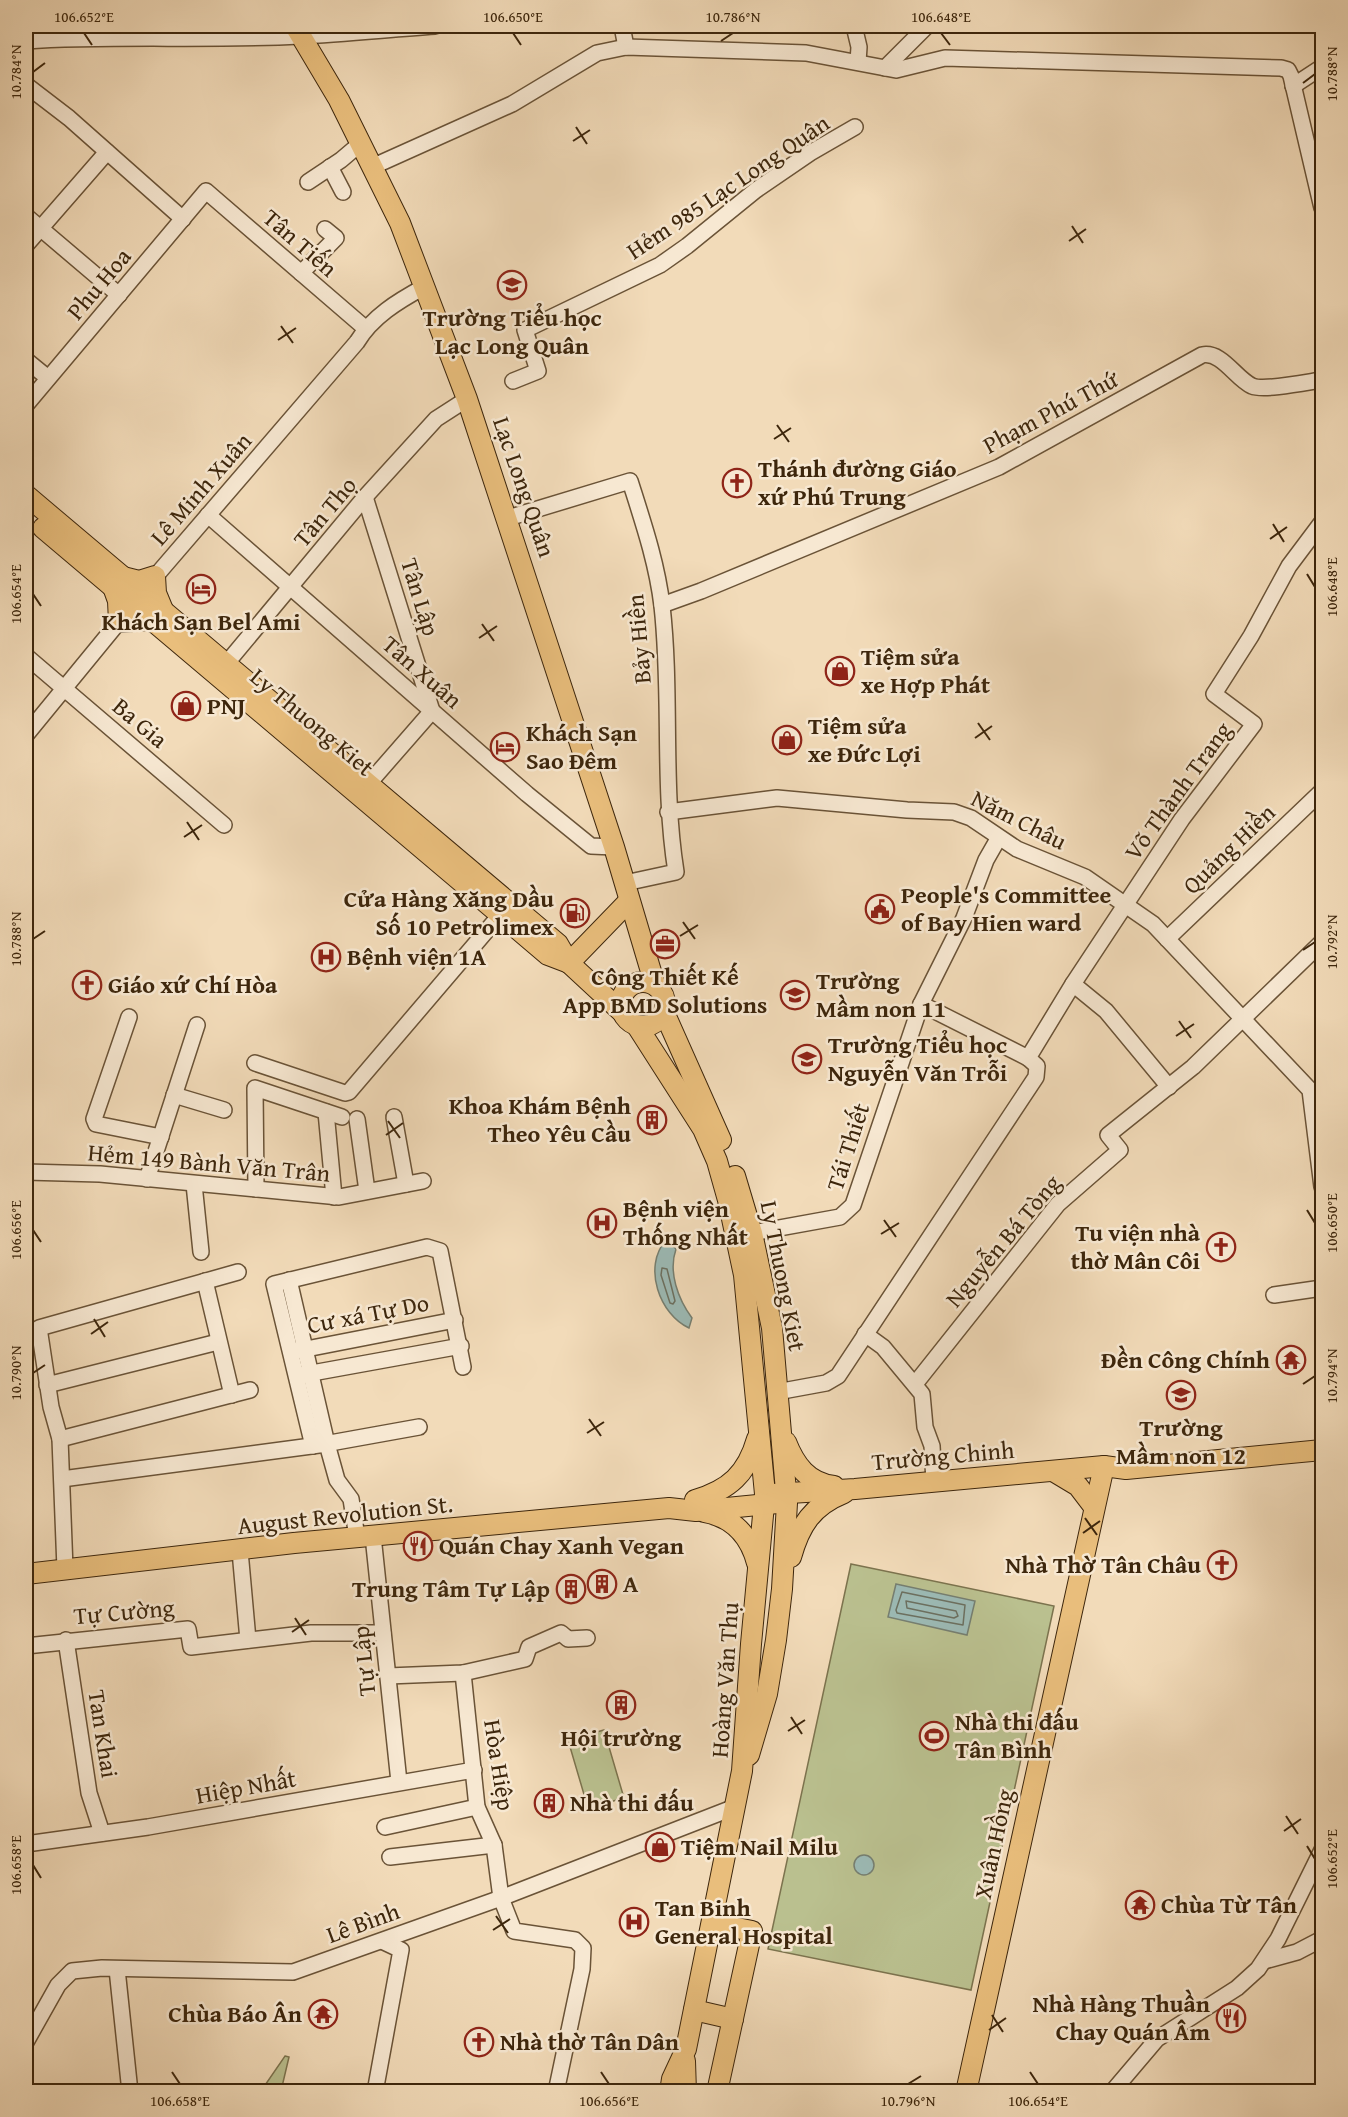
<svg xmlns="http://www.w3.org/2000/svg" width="1348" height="2117" font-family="'Gentium Book Plus',serif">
<rect width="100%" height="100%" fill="#f2dbb9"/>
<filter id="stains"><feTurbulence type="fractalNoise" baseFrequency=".00333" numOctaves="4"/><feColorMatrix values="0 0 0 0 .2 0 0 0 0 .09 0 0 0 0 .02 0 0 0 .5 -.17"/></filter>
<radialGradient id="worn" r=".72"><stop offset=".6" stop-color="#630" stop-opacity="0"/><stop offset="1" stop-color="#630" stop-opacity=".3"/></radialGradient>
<!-- green -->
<g fill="#bac08f" stroke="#7c734e" stroke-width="1.5">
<polygon points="851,1564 1054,1606 971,1990 768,1949"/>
<polygon points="604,1730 624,1798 588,1808 568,1740"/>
<polygon points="285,2056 289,2057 281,2091 261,2091"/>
</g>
<!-- water -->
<g fill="#9cbab5" stroke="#767f71" stroke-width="1.5">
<path d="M666,1240L676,1249C668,1272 678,1299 692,1318L689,1328C660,1315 642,1267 666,1240Z"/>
<polygon points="896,1584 975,1601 967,1635 888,1617"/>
<circle cx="864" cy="1865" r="10"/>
</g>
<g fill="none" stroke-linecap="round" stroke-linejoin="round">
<!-- shore -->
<g stroke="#6c7060" stroke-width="1.5">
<polygon points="662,1268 667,1269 675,1301 673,1304 670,1303 661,1275"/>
<polygon points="902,1592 965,1605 963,1625 897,1613 896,1610"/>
<polygon points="906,1601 956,1611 958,1616 954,1618 907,1608"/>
</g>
<!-- minor casing -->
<g stroke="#6a5337" stroke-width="18">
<g id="minor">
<polyline points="622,26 626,47"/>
<polyline points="854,26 859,47 858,62"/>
<path d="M26,41C116,35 208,41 299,36C344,34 390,29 435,26"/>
<polyline points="885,68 927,26"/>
<polyline points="26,85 69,118 183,219"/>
<polyline points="1293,86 1322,67"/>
<polyline points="374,166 512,104 597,53 626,47 806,53 896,70 945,58 1281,68 1288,70 1291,76 1322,208"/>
<polyline points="330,167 343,192"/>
<polyline points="308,182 341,160 361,143"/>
<polyline points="26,216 119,295"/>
<polyline points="26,245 107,152"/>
<polyline points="301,273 336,238 325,229"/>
<polyline points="26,360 48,378"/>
<polyline points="513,381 538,371 525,330 660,265 687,246 756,190 810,153 855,127"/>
<polyline points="26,405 206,191 365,328"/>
<polyline points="208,515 527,794 591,846 614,847"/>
<path d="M508,518L630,481C643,522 657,563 662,606C672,694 662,784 676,872L625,883"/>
<path d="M148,585L357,342C372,317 398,301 424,287"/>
<path d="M662,605L701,591L999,467L1202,355C1222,351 1235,378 1252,386C1264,391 1308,382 1322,380"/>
<polyline points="26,656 224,825"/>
<polyline points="226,664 365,497 436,419 467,399"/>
<polyline points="26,735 126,613"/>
<polyline points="363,790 432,711 365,497"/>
<polyline points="668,812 777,798 907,810 954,812 971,818 1017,849 1085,877 1153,924 1310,1090 1322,1187"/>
<polyline points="1167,939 1322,791"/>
<polyline points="1073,984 1106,1011 1169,1087"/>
<polyline points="921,1004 1028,1058"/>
<polyline points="129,1017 94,1119 96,1124 161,1137"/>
<polyline points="255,1063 345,1093 349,1092 500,915"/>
<polyline points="174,1095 224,1110"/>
<polyline points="326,1112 334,1197"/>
<polyline points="394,1117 406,1184"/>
<polyline points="357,1119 367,1191"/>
<polyline points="26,1172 100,1174 339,1197 423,1181"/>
<polyline points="147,1179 197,1025"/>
<polyline points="194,1184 201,1252"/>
<polyline points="256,1189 255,1088 342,1117"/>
<polyline points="752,1233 840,1217 853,1205 921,1004 964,918 986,860 998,839"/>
<polyline points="289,1280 327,1444 337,1480 351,1499 357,1537"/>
<polyline points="205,1281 232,1395"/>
<polyline points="1274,1295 1322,1288"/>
<polyline points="865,1334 883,1347 922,1394 925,1427 932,1446 934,1482"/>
<polyline points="296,1351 455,1320"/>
<polyline points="301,1375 461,1346"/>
<polyline points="915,1384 1058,1204 1120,1150 1108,1135 1193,1067 1322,942"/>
<polyline points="47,1385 218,1342"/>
<polyline points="777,1392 826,1383 838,1376 1036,1077 1037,1066 1028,1058 1073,984 1182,819 1254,724 1214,694 1251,636 1289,566 1322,522"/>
<polyline points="60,1439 250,1390"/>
<polyline points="313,1446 274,1284 427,1247 440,1251 463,1367"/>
<polyline points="62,1479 319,1445 419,1427"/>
<polyline points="373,1536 399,1782"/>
<polyline points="240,1551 248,1640"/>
<polyline points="65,1569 60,1439 51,1407 39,1328 238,1272"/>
<polyline points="66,1640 89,1793 102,1833"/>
<polyline points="26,1646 188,1629 191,1647 311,1633 383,1633"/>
<polyline points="463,1673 477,1807 494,1845 501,1898 514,1931 575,1940 583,1948 582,1969 556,2092"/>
<polyline points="388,1676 463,1673 525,1659 529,1647 561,1633 568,1639 587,1638"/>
<polyline points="385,1827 477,1807"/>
<polyline points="26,1844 148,1827 474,1770"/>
<polyline points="390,1857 494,1845"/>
<polyline points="1264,1961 1297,1952 1322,1939"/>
<polyline points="117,1969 130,2092"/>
<polyline points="26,2042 58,1985 72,1971 102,1968 293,1972 501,1898 735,1807"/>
<polyline points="375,2092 401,1950 382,1941"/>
<polyline points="1112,2092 1157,2039 1237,1988 1258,1969 1278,1939 1322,1850"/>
</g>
</g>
<!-- major casing -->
<g stroke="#3d260c" stroke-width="22">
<g id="major">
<polyline points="295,26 339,100 400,223 467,399 614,847 655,985"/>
<polyline points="26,495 558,944 569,963 623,1013"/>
<polyline points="43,528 548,955 569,963"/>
<polyline points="123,577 139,581 155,576 156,593 163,610"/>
<polyline points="113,587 118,601 119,622 147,620 156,623"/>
<polyline points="569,963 628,902"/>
<circle cx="643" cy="1004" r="22"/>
<polyline points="664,1012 721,1140"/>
<polyline points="637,1026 703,1129 717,1161 728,1200 744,1275 765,1494 751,1644 742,1771 686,2049 672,2079 670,2092"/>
<polyline points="735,1176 752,1233 772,1328 787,1503 782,1589 776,1640 767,1694 749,1755"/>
<path d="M786,1442C795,1465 808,1483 834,1486"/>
<polyline points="1053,1471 1078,1486 1094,1507"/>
<polyline points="773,1494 855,1489 1104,1466 1126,1469 1322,1450"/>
<path d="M695,1500C729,1490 747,1474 757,1439"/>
<path d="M704,1512C733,1517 750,1536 757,1563"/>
<path d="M791,1557C800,1525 812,1506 844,1493"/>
<polyline points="26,1574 294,1543 669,1508 696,1511 778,1503"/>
<polyline points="712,1923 752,1931 717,2092"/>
<polyline points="694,2010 733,2019"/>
<polyline points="685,2061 686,2092"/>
<polyline points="966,2092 1104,1466"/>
</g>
</g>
<!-- minor -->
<use href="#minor" stroke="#f7e8d2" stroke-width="15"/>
<!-- major -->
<use href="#major" stroke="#e9be7c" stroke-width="20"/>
</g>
<!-- ticks -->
<path fill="none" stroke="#3d260c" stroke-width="2" d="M84,33L92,45M513,33L521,45M941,33L950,45M721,41L733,33M33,72L45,63M1303,83L1315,74M576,127L587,144M573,141L590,130M1072,226L1083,243M1069,241L1086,229M281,326L293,343M278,340L296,328M777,425L789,442M774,439L791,428M1273,524L1284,542M1270,539L1287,527M1307,574L1315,587M33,594L41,606M482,624L494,641M479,638L497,626M978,723L990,740M975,738L992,726M187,822L199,840M184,837L202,825M683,922L695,939M680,936L698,925M33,939L45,931M1303,950L1315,942M1179,1021L1191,1038M1176,1036L1194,1024M388,1121L400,1138M386,1135L403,1123M1307,1210L1315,1223M884,1220L896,1237M33,1230L41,1242M881,1234L899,1223M94,1319L105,1337M91,1334L108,1322M33,1373L45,1365M1303,1384L1315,1376M589,1419L601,1436M587,1433L604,1422M1085,1518L1097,1535M1083,1533L1100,1521M295,1618L306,1635M292,1632L309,1620M791,1717L802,1734M788,1731L805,1720M1286,1816L1298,1834M1284,1831L1301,1819M1307,1846L1315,1859M33,1865L41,1878M496,1916L508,1933M493,1930L510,1919M992,2015L1003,2032M989,2030L1006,2018M172,2072L180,2084M601,2072L609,2084M1030,2072L1038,2084M908,2084L921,2076"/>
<!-- icons -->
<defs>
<g id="school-ring" transform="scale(1.5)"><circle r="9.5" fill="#f7e8d2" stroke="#8f2418" stroke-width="1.5"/><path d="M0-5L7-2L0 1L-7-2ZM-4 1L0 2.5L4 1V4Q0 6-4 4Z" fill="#8f2418"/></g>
<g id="church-ring" transform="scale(1.5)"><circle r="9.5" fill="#f7e8d2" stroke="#8f2418" stroke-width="1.5"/><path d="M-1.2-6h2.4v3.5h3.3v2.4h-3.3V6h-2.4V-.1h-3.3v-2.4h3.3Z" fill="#8f2418"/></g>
<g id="hotel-ring" transform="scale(1.5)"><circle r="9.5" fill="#f7e8d2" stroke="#8f2418" stroke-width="1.5"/><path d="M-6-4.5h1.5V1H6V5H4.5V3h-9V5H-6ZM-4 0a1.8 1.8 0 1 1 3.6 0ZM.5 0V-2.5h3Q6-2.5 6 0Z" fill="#8f2418"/></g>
<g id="shop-ring" transform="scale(1.5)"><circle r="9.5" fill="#f7e8d2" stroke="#8f2418" stroke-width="1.5"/><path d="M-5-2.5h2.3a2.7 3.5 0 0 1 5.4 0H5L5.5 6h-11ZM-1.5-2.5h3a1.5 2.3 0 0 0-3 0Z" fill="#8f2418"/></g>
<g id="civic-ring" transform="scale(1.5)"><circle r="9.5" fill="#f7e8d2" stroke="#8f2418" stroke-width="1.5"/><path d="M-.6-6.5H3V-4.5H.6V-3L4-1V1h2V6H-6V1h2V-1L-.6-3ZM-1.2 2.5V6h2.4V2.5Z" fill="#8f2418"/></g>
<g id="fuel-ring" transform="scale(1.5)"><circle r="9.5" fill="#f7e8d2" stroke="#8f2418" stroke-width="1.5"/><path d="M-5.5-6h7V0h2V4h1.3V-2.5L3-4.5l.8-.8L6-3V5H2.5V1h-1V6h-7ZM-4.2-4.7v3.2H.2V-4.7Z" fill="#8f2418"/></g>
<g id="office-ring" transform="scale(1.5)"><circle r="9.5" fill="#f7e8d2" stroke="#8f2418" stroke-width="1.5"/><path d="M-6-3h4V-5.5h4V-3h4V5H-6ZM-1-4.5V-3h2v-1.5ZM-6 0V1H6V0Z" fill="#8f2418"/></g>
<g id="hospital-ring" transform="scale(1.5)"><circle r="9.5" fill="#f7e8d2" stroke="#8f2418" stroke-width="1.5"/><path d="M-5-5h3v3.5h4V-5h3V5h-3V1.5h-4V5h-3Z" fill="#8f2418"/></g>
<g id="building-ring" transform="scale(1.5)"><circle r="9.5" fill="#f7e8d2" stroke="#8f2418" stroke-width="1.5"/><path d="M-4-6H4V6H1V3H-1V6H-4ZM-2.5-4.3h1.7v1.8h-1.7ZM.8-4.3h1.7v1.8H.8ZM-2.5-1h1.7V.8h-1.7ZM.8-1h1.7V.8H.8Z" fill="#8f2418"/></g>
<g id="temple-ring" transform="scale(1.5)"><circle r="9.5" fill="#f7e8d2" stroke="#8f2418" stroke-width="1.5"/><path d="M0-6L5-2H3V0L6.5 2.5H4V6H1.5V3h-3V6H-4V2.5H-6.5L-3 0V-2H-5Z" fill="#8f2418"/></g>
<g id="restaurant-ring" transform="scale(1.5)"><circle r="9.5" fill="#f7e8d2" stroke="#8f2418" stroke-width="1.5"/><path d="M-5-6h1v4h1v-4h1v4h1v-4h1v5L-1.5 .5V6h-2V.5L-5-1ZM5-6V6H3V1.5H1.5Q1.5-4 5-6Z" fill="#8f2418"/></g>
<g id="stadium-ring" transform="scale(1.5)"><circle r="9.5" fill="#f7e8d2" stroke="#8f2418" stroke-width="1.5"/><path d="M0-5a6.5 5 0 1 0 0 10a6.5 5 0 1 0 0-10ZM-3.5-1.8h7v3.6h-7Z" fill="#8f2418"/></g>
</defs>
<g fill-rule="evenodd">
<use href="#school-ring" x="512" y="285"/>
<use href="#church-ring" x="737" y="483"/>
<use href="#hotel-ring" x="201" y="589"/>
<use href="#shop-ring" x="840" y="671"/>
<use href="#shop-ring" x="186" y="706"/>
<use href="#shop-ring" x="787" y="740"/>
<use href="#hotel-ring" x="505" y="747"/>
<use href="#civic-ring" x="880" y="909"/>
<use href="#fuel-ring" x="575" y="913"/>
<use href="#office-ring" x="665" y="944"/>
<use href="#hospital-ring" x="326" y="957"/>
<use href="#church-ring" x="87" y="985"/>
<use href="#school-ring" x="795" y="995"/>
<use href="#school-ring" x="807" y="1059"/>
<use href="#building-ring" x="652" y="1120"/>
<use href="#hospital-ring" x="602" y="1223"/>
<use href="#church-ring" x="1221" y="1247"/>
<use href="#temple-ring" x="1291" y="1360"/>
<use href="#school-ring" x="1181" y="1395"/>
<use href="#restaurant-ring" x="418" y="1546"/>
<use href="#church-ring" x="1222" y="1565"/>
<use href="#building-ring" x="602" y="1584"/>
<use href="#building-ring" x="571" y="1589"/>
<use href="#building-ring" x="621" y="1705"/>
<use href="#stadium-ring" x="934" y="1736"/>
<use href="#building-ring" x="549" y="1803"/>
<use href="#shop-ring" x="660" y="1847"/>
<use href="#temple-ring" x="1140" y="1905"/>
<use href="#hospital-ring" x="634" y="1922"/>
<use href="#temple-ring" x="323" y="2014"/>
<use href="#restaurant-ring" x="1231" y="2018"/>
<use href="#church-ring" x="479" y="2042"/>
</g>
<g text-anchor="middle" stroke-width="5" stroke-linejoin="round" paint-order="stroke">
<!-- street labels -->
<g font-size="24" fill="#3d260c" stroke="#f7e8d2">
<text transform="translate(728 187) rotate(-34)" y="8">Hẻm 985 Lạc Long Quân</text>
<text transform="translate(300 243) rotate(41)" y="8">Tân Tiến</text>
<text transform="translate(99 284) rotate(-50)" y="8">Phu Hoa</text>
<text transform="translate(1051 412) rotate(-28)" y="8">Phạm Phú Thứ</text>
<text transform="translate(524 487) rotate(71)" y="8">Lạc Long Quân</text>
<text transform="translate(201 489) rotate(-49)" y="8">Lê Minh Xuân</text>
<text transform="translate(325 512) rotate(-50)" y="8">Tân Thọ</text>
<text transform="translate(420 597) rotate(73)" y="8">Tân Lập</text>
<text transform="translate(639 639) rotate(-95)" y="8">Bảy Hiền</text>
<text transform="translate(422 672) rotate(41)" y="8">Tân Xuân</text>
<text transform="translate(312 722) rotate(40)" y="8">Ly Thuong Kiet</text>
<text transform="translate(140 723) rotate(40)" y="8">Ba Gia</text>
<text transform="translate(1178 791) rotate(-54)" y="8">Võ Thành Trang</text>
<text transform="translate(1019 820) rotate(27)" y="8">Năm Châu</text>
<text transform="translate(1229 849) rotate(-44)" y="8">Quảng Hiền</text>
<text transform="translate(848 1147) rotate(-72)" y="8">Tái Thiết</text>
<text transform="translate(209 1163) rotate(5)" y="8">Hẻm 149 Bành Văn Trân</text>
<text transform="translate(1003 1241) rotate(-50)" y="8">Nguyễn Bá Tòng</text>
<text transform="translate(783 1276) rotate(79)" y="8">Ly Thuong Kiet</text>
<text transform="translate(368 1314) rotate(-11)" y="8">Cư xá Tự Do</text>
<text transform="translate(943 1456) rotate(-5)" y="8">Trường Chinh</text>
<text transform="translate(345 1515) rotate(-6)" y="8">August Revolution St.</text>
<text transform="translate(124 1612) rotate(-5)" y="8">Tự Cường</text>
<text transform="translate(364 1661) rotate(-96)" y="8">Tự Lập</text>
<text transform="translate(725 1680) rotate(-86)" y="8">Hoàng Văn Thụ</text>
<text transform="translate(103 1734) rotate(81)" y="8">Tan Khai</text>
<text transform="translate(499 1765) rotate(81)" y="8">Hòa Hiệp</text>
<text transform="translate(246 1787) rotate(-10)" y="8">Hiệp Nhất</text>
<text transform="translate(994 1844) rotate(-78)" y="8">Xuân Hồng</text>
<text transform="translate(363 1923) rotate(-20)" y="8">Lê Bình</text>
</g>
<!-- poi labels -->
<g font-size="24" font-weight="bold" fill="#3d260c" stroke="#f7e8d2" text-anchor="start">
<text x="512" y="326" text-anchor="middle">Trường Tiểu học<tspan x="512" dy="28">Lạc Long Quân</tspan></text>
<text x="758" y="477">Thánh đường Giáo<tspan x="758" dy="28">xứ Phú Trung</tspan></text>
<text x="201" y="630" text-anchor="middle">Khách Sạn Bel Ami</text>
<text x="861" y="665">Tiệm sửa<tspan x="861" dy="28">xe Hợp Phát</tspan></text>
<text x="207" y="714">PNJ</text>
<text x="808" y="734">Tiệm sửa<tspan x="808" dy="28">xe Đức Lợi</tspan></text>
<text x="526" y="741">Khách Sạn<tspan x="526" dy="28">Sao Đêm</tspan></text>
<text x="901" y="903">People's Committee<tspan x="901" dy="28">of Bay Hien ward</tspan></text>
<text x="554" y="907" text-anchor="end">Cửa Hàng Xăng Dầu<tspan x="554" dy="28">Số 10 Petrolimex</tspan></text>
<text x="347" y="965">Bệnh viện 1A</text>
<text x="665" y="985" text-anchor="middle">Công Thiết Kế<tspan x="665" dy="28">App BMD Solutions</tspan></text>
<text x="816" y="989">Trường<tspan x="816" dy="28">Mầm non 11</tspan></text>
<text x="108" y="993">Giáo xứ Chí Hòa</text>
<text x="828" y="1053">Trường Tiểu học<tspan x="828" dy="28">Nguyễn Văn Trỗi</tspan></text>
<text x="631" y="1114" text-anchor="end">Khoa Khám Bệnh<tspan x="631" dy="28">Theo Yêu Cầu</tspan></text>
<text x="623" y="1217">Bệnh viện<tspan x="623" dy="28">Thống Nhất</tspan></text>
<text x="1200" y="1241" text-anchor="end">Tu viện nhà<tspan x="1200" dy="28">thờ Mân Côi</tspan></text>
<text x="1270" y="1368" text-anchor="end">Đền Công Chính</text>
<text x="1181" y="1436" text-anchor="middle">Trường<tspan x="1181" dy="28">Mầm non 12</tspan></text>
<text x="439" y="1554">Quán Chay Xanh Vegan</text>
<text x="1201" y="1573" text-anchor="end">Nhà Thờ Tân Châu</text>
<text x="623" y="1592">A</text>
<text x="550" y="1597" text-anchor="end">Trung Tâm Tự Lập</text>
<text x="955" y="1730">Nhà thi đấu<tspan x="955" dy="28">Tân Bình</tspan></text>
<text x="621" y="1746" text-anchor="middle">Hội trường</text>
<text x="570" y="1811">Nhà thi đấu</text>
<text x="681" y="1855">Tiệm Nail Milu</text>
<text x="1161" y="1913">Chùa Từ Tân</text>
<text x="655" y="1916">Tan Binh<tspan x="655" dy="28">General Hospital</tspan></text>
<text x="1210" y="2012" text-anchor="end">Nhà Hàng Thuần<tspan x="1210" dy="28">Chay Quán Âm</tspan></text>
<text x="302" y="2022" text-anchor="end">Chùa Báo Ân</text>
<text x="500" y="2050">Nhà thờ Tân Dân</text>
</g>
</g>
<!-- margin -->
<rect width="1348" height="2117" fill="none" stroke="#f2dbb9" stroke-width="66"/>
<rect x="33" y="33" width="1282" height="2051" fill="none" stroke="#3d260c" stroke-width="2"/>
<g font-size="15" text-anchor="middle" fill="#3d260c">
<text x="84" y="22">106.652°E</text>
<text x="513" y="22">106.650°E</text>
<text x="733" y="22">10.786°N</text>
<text x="941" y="22">106.648°E</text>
<text transform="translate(16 72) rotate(-90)" y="5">10.784°N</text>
<text transform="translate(1332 74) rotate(-90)" y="5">10.788°N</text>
<text transform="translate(1332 587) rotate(-90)" y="5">106.648°E</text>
<text transform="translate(16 594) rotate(-90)" y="5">106.654°E</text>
<text transform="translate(16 939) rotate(-90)" y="5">10.788°N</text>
<text transform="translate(1332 942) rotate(-90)" y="5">10.792°N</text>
<text transform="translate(1332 1223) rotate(-90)" y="5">106.650°E</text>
<text transform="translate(16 1230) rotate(-90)" y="5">106.656°E</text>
<text transform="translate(16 1373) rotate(-90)" y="5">10.790°N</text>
<text transform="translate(1332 1376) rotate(-90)" y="5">10.794°N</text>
<text transform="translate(1332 1859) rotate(-90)" y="5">106.652°E</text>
<text transform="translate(16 1865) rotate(-90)" y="5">106.658°E</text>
<text x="180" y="2106">106.658°E</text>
<text x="609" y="2106">106.656°E</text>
<text x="908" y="2106">10.796°N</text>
<text x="1038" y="2106">106.654°E</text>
</g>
<rect width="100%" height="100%" filter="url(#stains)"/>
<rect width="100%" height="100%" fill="url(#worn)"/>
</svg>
